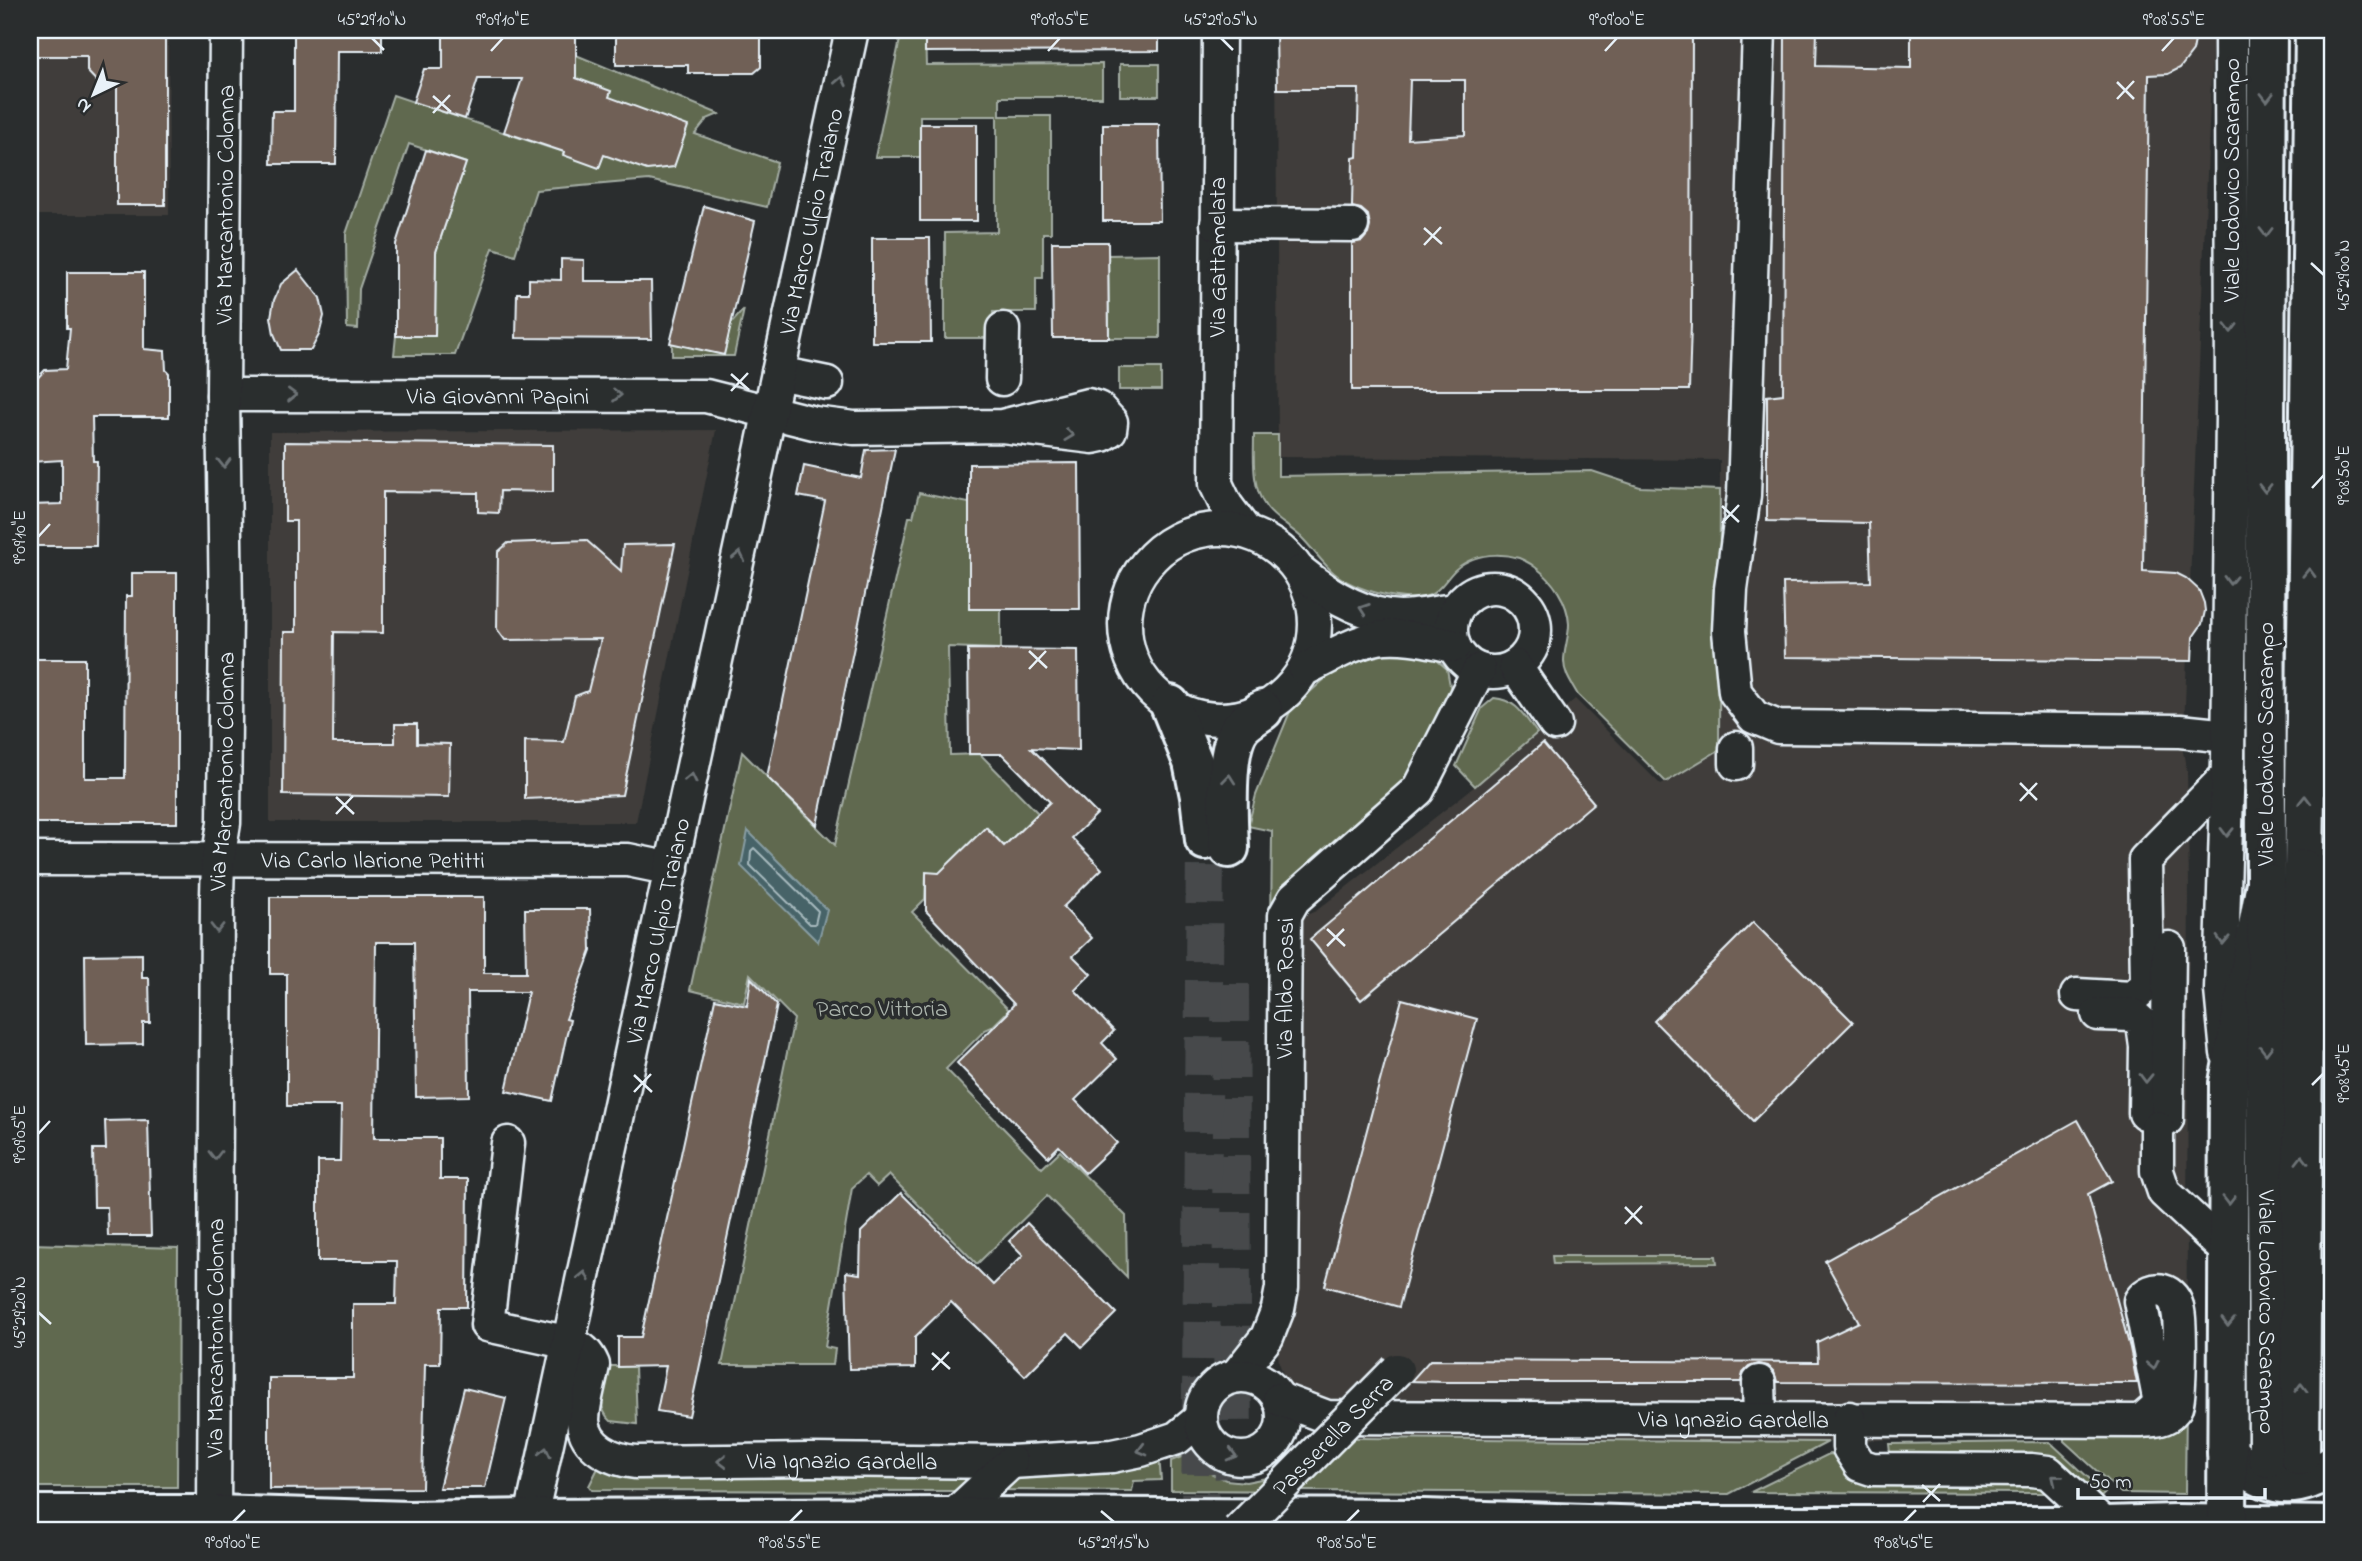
<svg xmlns="http://www.w3.org/2000/svg" width="2362" height="1561" font-family="'Indie Flower',sans-serif">
<rect width="100%" height="100%" fill="#2a2d2e"/>
<filter id="ink" filterUnits="userSpaceOnUse"><feTurbulence type="fractalNoise" baseFrequency=".0143" numOctaves="2"/><feDisplacementMap in="SourceGraphic" scale="14" xChannelSelector="R" yChannelSelector="G"/><feConvolveMatrix kernelMatrix="1 2 1 2 8 2 1 2 1" color-interpolation-filters="sRGB"/></filter>
<g filter="url(#ink)">
<!-- built -->
<g fill="#3f3d3a">
<polygon points="30,30 168,30 169,215 30,215"/>
<polygon points="1276,30 2213,30 2183,752 2187,771 2189,883 2186,1404 2064,1433 1828,1442 1321,1437 1287,1384 1279,1363 1271,1285 1271,929 1316,911 1475,786 1575,699 1661,785 1719,750 1720,460 1278,457"/>
<polygon points="716,430 636,822 270,822 270,432"/>
</g>
<!-- green -->
<g fill="#60694f" stroke="#a4ada4" stroke-width="2">
<polygon points="902,30 925,30 926,65 1102,64 1102,97 1000,97 1000,116 1051,116 1051,233 1043,233 1043,278 1036,278 1036,312 993,312 993,338 945,338 945,233 997,232 997,116 920,116 920,157 875,157"/>
<polygon points="576,55 719,114 707,119 695,134 777,162 767,207 649,180 536,190 515,255 493,248 455,355 394,355 396,336 435,336 436,252 466,163 409,144 359,289 358,329 347,328 346,234 393,95 550,148 576,69"/>
<rect x="1120" y="64" width="39" height="32"/>
<polygon points="1160,254 1160,338 1109,338 1108,255"/>
<polygon points="744,309 734,356 672,356 672,343 731,324"/>
<rect x="1119" y="368" width="42" height="22"/>
<path d="M1254,435H1278V476L1592,471L1640,487L1720,490L1719,750L1666,782L1578,695C1572,684 1564,674 1564,661C1564,649 1569,637 1569,624C1568,602 1553,580 1535,567C1513,550 1477,551 1456,569C1447,577 1441,590 1430,595C1406,605 1353,589 1334,573C1322,563 1313,549 1302,538C1291,527 1275,520 1266,507C1251,486 1254,459 1254,435Z"/>
<polygon points="919,493 969,503 1001,609 1001,649 948,647 950,755 980,754 1038,813 1004,846 986,828 973,873 926,873 925,899 912,912 1009,1010 992,1027 985,1030 946,1069 1042,1168 1060,1151 1126,1216 1127,1277 1047,1196 977,1264 889,1175 877,1186 866,1175 852,1188 825,1347 835,1349 833,1365 722,1365 794,1019 750,974 744,1003 690,990 742,752 835,845 909,517 913,517"/>
<polygon points="1395,648 1429,653 1447,669 1451,691 1412,780 1271,929 1272,831 1248,826 1256,795 1291,709 1328,676 1368,654"/>
<path d="M1494,698C1517,700 1524,716 1537,733L1475,786L1456,766L1482,708Z"/>
<polygon points="30,1244 178,1248 177,1487 30,1487"/>
<polygon points="1552,1256 1716,1256 1717,1263 1553,1264"/>
<path d="M610,1366H635L637,1424L611,1421C594,1407 605,1384 610,1366Z"/>
<polygon points="2186,1404 2185,1494 2121,1493 2064,1441 2064,1433"/>
<polygon points="1321,1437 1357,1438 1828,1442 1729,1494 1171,1490 1171,1461 1189,1454 1210,1473 1226,1480 1246,1482 1271,1477"/>
<polygon points="2050,1442 2105,1493 2101,1497 2062,1461 2053,1456 2042,1454 1890,1453 1889,1444"/>
<polygon points="1829,1454 2021,1480 2038,1487 2046,1493 1751,1492"/>
<polygon points="1159,1455 1161,1480 1134,1481 1132,1491 995,1490 1009,1475"/>
<polygon points="600,1464 978,1474 962,1491 592,1490 589,1486"/>
</g>
<!-- water -->
<polygon fill="#466468" stroke="#879ca2" stroke-width="2" points="748,831 827,910 818,942 741,866"/>
<g fill="none" stroke-linecap="round" stroke-linejoin="round">
<!-- shore -->
<polygon stroke="#a7b9be" stroke-width="2" points="754,848 818,911 815,924 810,924 750,865 751,851"/>
</g>
<!-- building -->
<g fill="#706157" stroke="#e8f1f8" stroke-width="2" fill-rule="evenodd">
<polygon points="30,30 156,30 165,39 165,205 117,205 117,87 102,87 87,71 87,56 30,56"/>
<polygon points="294,30 382,30 382,51 337,51 336,164 271,164 272,111 294,111"/>
<polygon points="443,30 576,30 576,78 611,91 609,97 688,126 674,167 647,170 604,155 599,168 563,155 564,152 504,132 522,79 478,79 465,119 413,102 424,69 443,69"/>
<polygon points="616,30 761,30 761,67 754,73 688,73 688,65 616,65"/>
<polygon points="925,30 1159,30 1159,51 925,52"/>
<path d="M1276,30H1660V33H1692L1691,323L1689,390H1352V243L1362,241L1368,234L1370,226L1368,215L1361,209L1352,207L1353,158L1357,157L1359,89H1277ZM1410,80H1465V135L1408,139Z"/>
<polygon points="1785,30 1817,30 1816,66 1911,68 1911,30 2197,30 2193,51 2180,68 2168,74 2149,75 2143,571 2176,573 2186,578 2199,590 2204,603 2205,611 2202,624 2193,637 2192,661 1785,657 1783,583 1871,582 1869,523 1767,521 1767,396 1783,394"/>
<rect x="920" y="124" width="57" height="97"/>
<polygon points="1103,124 1159,124 1160,221 1103,221"/>
<polygon points="426,150 466,163 436,252 435,336 396,336 396,244"/>
<polygon points="704,206 755,221 724,355 670,343"/>
<polygon points="872,238 930,238 931,342 872,342"/>
<polygon points="1052,242 1108,242 1109,338 1053,338"/>
<polygon points="561,259 584,260 584,281 651,281 652,339 516,338 517,293 529,293 529,279 561,280"/>
<polygon points="298,270 320,298 324,316 319,335 311,350 281,350 274,334 271,317 274,300 281,284"/>
<polygon points="67,272 144,272 144,349 165,351 166,370 169,373 169,417 92,417 93,461 97,461 96,546 30,546 30,505 62,504 62,460 30,462 30,386 45,370 66,369 70,328 67,328"/>
<polygon points="285,442 553,445 553,492 500,491 499,513 478,512 478,493 383,492 383,633 334,632 333,743 395,743 395,724 417,724 417,743 450,744 449,797 283,795 284,632 296,632 296,521 285,521"/>
<polygon points="895,449 817,825 767,777 825,501 798,496 804,466 861,478 866,450"/>
<polygon points="1079,463 1080,609 969,609 969,464"/>
<polygon points="586,540 621,571 623,545 675,544 622,795 525,799 525,741 564,742 575,696 588,691 601,639 505,640 497,629 498,552 508,543"/>
<polygon points="132,573 177,573 177,823 30,823 30,659 85,659 85,778 125,778 126,596 132,596"/>
<polygon points="968,649 1078,650 1079,750 1031,748 1097,814 1072,838 1102,869 1063,907 1092,938 1073,956 1091,974 1075,990 1114,1031 1102,1043 1117,1059 1075,1100 1117,1143 1085,1173 1059,1146 1048,1157 957,1063 1008,1013 1007,1012 1014,1004 926,911 926,872 939,873 986,827 1004,846 1050,802 1002,754 969,754"/>
<polygon points="1543,743 1594,803 1361,1000 1310,939"/>
<polygon points="270,897 484,897 484,973 526,973 525,909 590,909 591,951 566,1019 570,1020 552,1101 506,1091 528,992 468,992 469,1096 416,1097 414,942 376,942 374,1138 440,1138 440,1179 468,1179 467,1307 441,1307 440,1364 425,1364 422,1488 269,1489 269,1378 353,1378 353,1304 396,1304 397,1261 318,1261 318,1161 340,1161 341,1106 287,1106 287,974 270,974"/>
<polygon points="1753,922 1853,1022 1753,1121 1654,1021"/>
<polygon points="142,954 142,978 149,978 150,1023 143,1023 143,1044 86,1045 85,955"/>
<polygon points="751,978 777,1005 689,1416 657,1411 666,1366 618,1367 618,1337 641,1337 715,999 747,1006"/>
<polygon points="1402,999 1477,1019 1399,1307 1325,1286"/>
<polygon points="148,1120 151,1236 108,1236 107,1207 94,1207 93,1149 106,1149 105,1121"/>
<polygon points="2078,1120 2112,1181 2088,1194 2130,1348 2137,1383 1777,1382 1774,1372 1768,1366 1759,1364 1749,1367 1743,1373 1741,1382 1445,1382 1411,1381 1430,1360 1818,1362 1817,1342 1859,1322 1825,1261"/>
<polygon points="901,1193 993,1285 1023,1255 1009,1241 1027,1223 1116,1313 1082,1347 1068,1333 1025,1376 951,1302 915,1337 915,1368 849,1369 846,1272 860,1274 861,1232"/>
<polygon points="464,1388 506,1398 485,1488 439,1488"/>
</g>
<g fill="none" stroke-linecap="round" stroke-linejoin="round">
<!-- highway-tunnel -->
<g stroke="#464a4c" stroke-width="38" stroke-dasharray="38 19" stroke-linecap="butt">
<polyline points="1230,984 1233,1458 1236,1531"/>
<polyline points="1200,1531 1205,840"/>
</g>
<!-- minor casing -->
<g stroke="#e8f1f8" stroke-width="37">
<g id="minor">
<polyline points="1219,30 1216,484 1226,505 1246,532"/>
<polyline points="1759,30 1744,495 1731,589 1729,631 1735,692 1754,717 1778,727 2180,731 2228,736"/>
<polyline points="1217,224 1352,225"/>
<polyline points="778,373 827,383"/>
<polyline points="1002,379 1003,329"/>
<path id="s1" d="M223,395L706,396L814,423L854,428L1002,426L1093,437L1102,435L1110,430L1111,422L1098,408L1088,405L1002,426"/>
<circle cx="1220" cy="624" r="95"/>
<path d="M1301,572C1329,595 1363,616 1400,617C1418,617 1437,612 1455,610"/>
<circle cx="1493" cy="630" r="42"/>
<polyline points="1515,666 1555,724"/>
<path d="M1305,669C1328,658 1352,643 1377,638C1402,634 1429,641 1454,646"/>
<polyline points="1736,764 1736,748"/>
<path id="s2" d="M30,859L628,860L672,869"/>
<polyline points="2077,995 2132,998 2147,985 2145,860 2228,775"/>
<polyline points="2098,1014 2133,1015 2143,1024 2146,1046 2145,1113"/>
<polyline points="2227,1053 2221,990 2228,760 2232,414 2231,30"/>
<polyline points="2157,1127 2167,1119 2169,948"/>
<polyline points="2157,1127 2157,1171 2164,1192 2229,1253"/>
<path id="s3" d="M508,1143L487,1325L570,1343C582,1348 588,1353 593,1365C590,1382 583,1403 583,1421C585,1448 613,1460 636,1462L810,1460L1011,1462L1112,1456L1141,1450L1177,1438L1201,1418"/>
<path id="s4" d="M1236,1376L1267,1337L1278,1309L1282,1288L1285,915L1294,899L1418,790L1479,670"/>
<circle cx="1242" cy="1417" r="41"/>
<polyline points="1759,1382 1760,1418"/>
<path id="s5" d="M1279,1399L1327,1417L2141,1421C2152,1420 2164,1421 2172,1412C2175,1409 2176,1408 2177,1403C2180,1391 2181,1323 2178,1311C2175,1289 2153,1283 2140,1301L2159,1398L2157,1407L2141,1421"/>
<polyline points="1849,1418 1849,1448 1860,1465 1872,1469 2031,1470 2048,1472 2106,1526"/>
<path id="s6" d="M214,1515L217,896L218,860L224,823L226,611L223,395L226,30"/>
<polyline points="952,1517 1011,1462"/>
<path id="s7" d="M528,1531L852,30"/>
</g>
</g>
<!-- major casing -->
<g stroke="#e8f1f8" stroke-width="44">
<g id="major">
<polyline points="2315,30 2304,869 2332,1026"/>
<path d="M2227,1452C2261,1484 2292,1496 2332,1466"/>
<polyline points="30,1515 214,1515 409,1521 530,1519 952,1517 1424,1519 1651,1526 2106,1526 2175,1524 2332,1526"/>
<polyline points="2227,1531 2229,1083 2266,883 2265,420 2267,30"/>
</g>
</g>
<!-- highway casing -->
<g stroke="#e8f1f8" stroke-width="44">
<g id="highway">
<polyline points="1170,705 1193,762 1200,796 1205,840"/>
<path d="M1229,848C1228,819 1223,750 1241,727C1246,721 1256,715 1263,710"/>
<path id="s8" d="M2266,883L2268,1458"/>
<polyline points="2300,1456 2304,869"/>
</g>
</g>
<!-- minor -->
<use href="#minor" stroke="#2a2d2e" stroke-width="32"/>
<!-- major -->
<use href="#major" stroke="#2a2d2e" stroke-width="38"/>
<!-- highway -->
<use href="#highway" stroke="#2a2d2e" stroke-width="38"/>
<!-- minor-bridge casing -->
<g stroke="#e8f1f8" stroke-width="37" stroke-linecap="butt">
<g id="minor-bridge">
<path id="s9" d="M1238,1531L1397,1370"/>
</g>
</g>
<!-- minor-bridge -->
<use href="#minor-bridge" stroke="#2a2d2e" stroke-width="32"/>
</g>
<!-- one-way arrows -->
<defs><path id="oneway-chevron" d="M-2-3.5L2.5 0L-2 3.5" fill="none" stroke-width="1.6" stroke-linecap="round" stroke-linejoin="round" transform="scale(1.75)"/></defs>
<g stroke="#6c7275">
<use href="#oneway-chevron" transform="translate(841 81) rotate(-78)"/>
<use href="#oneway-chevron" transform="translate(2267 97) rotate(90)"/>
<use href="#oneway-chevron" transform="translate(2266 232) rotate(90)"/>
<use href="#oneway-chevron" transform="translate(2231 328) rotate(90)"/>
<use href="#oneway-chevron" transform="translate(292 395) rotate(-1)"/>
<use href="#oneway-chevron" transform="translate(617 395)"/>
<use href="#oneway-chevron" transform="translate(1069 435) rotate(7)"/>
<use href="#oneway-chevron" transform="translate(224 463) rotate(89)"/>
<use href="#oneway-chevron" transform="translate(2265 488) rotate(90)"/>
<use href="#oneway-chevron" transform="translate(739 556) rotate(-78)"/>
<use href="#oneway-chevron" transform="translate(2309 573) rotate(-89)"/>
<use href="#oneway-chevron" transform="translate(2230 580) rotate(91)"/>
<use href="#oneway-chevron" transform="translate(1364 609) rotate(-161)"/>
<use href="#oneway-chevron" transform="translate(691 778) rotate(-78)"/>
<use href="#oneway-chevron" transform="translate(1229 779) rotate(-84)"/>
<use href="#oneway-chevron" transform="translate(2305 800) rotate(-89)"/>
<use href="#oneway-chevron" transform="translate(2227 832) rotate(91)"/>
<use href="#oneway-chevron" transform="translate(217 928) rotate(90)"/>
<use href="#oneway-chevron" transform="translate(2223 940) rotate(92)"/>
<use href="#oneway-chevron" transform="translate(2266 1050) rotate(90)"/>
<use href="#oneway-chevron" transform="translate(2146 1078) rotate(91)"/>
<use href="#oneway-chevron" transform="translate(215 1155) rotate(90)"/>
<use href="#oneway-chevron" transform="translate(2302 1160) rotate(-90)"/>
<use href="#oneway-chevron" transform="translate(2229 1200) rotate(90)"/>
<use href="#oneway-chevron" transform="translate(584 1276) rotate(-78)"/>
<use href="#oneway-chevron" transform="translate(2228 1322) rotate(91)"/>
<use href="#oneway-chevron" transform="translate(2153 1365) rotate(79)"/>
<use href="#oneway-chevron" transform="translate(2301 1388) rotate(-90)"/>
<use href="#oneway-chevron" transform="translate(1142 1450) rotate(165)"/>
<use href="#oneway-chevron" transform="translate(545 1452) rotate(-77)"/>
<use href="#oneway-chevron" transform="translate(1232 1455) rotate(15)"/>
<use href="#oneway-chevron" transform="translate(722 1461) rotate(179)"/>
<use href="#oneway-chevron" transform="translate(2056 1479) rotate(-141)"/>
</g>
</g>
<!-- ticks -->
<path fill="none" stroke="#e8f1f8" stroke-width="2.5" d="M372,38L384,50M1221,38L1233,50M491,51L503,38M1048,51L1060,38M1605,51L1617,38M2162,51L2174,38M2117,82L2134,99M433,96L451,112M2117,99L2134,81M433,113L450,95M1424,228L1442,244M1424,245L1441,227M2311,263L2324,275M731,374L749,390M731,391L748,373M2312,488L2324,475M1722,506L1739,522M1722,523L1739,505M38,537L50,524M1029,651L1047,668M1029,669L1046,651M2020,783L2037,800M336,797L354,814M2020,801L2037,783M336,814L353,796M1327,929L1345,946M1327,946L1344,929M634,1075L652,1092M2312,1085L2324,1073M634,1092L651,1074M38,1134L50,1121M1625,1207L1642,1224M1625,1224L1642,1206M38,1312L51,1324M932,1353L950,1369M932,1370L949,1352M1922,1485L1940,1501M1923,1502L1940,1484M1101,1511L1114,1522M233,1522L245,1510M790,1522L802,1510M1347,1522L1359,1510M1904,1522L1916,1510"/>
<g text-anchor="middle" stroke-width="7" stroke-linejoin="round" paint-order="stroke">
<!-- street labels -->
<g font-size="24" fill="#e8f1f8" stroke="#2a2d2e">
<text transform="translate(2231 180) rotate(-90)" y="8">Viale Lodovico Scarampo</text>
<text dy="8" stroke="none"><textPath href="#s6" startOffset="1311">Via Marcantonio Colonna</textPath></text>
<text dy="8" stroke="none"><textPath href="#s7" startOffset="1340">Via Marco Ulpio Traiano</textPath></text>
<text transform="translate(1217 257) rotate(-90)" y="8">Via Gattamelata</text>
<text dy="8" stroke="none"><textPath href="#s1" startOffset="275">Via Giovanni Papini</textPath></text>
<text transform="translate(2265 744) rotate(-90)" y="8">Viale Lodovico Scarampo</text>
<text dy="8" stroke="none"><textPath href="#s6" startOffset="744">Via Marcantonio Colonna</textPath></text>
<text dy="8" stroke="none"><textPath href="#s2" startOffset="343">Via Carlo Ilarione Petitti</textPath></text>
<text dy="8" stroke="none"><textPath href="#s7" startOffset="614">Via Marco Ulpio Traiano</textPath></text>
<text dy="8" stroke="none"><textPath href="#s4" startOffset="401">Via Aldo Rossi</textPath></text>
<text dy="8" stroke="none"><textPath href="#s8" startOffset="429">Viale Lodovico Scarampo</textPath></text>
<text dy="8" stroke="none"><textPath href="#s6" startOffset="177">Via Marcantonio Colonna</textPath></text>
<text dy="8" stroke="none"><textPath href="#s5" startOffset="458">Via Ignazio Gardella</textPath></text>
<text dy="8" stroke="none"><textPath href="#s9" startOffset="135">Passerella Serra</textPath></text>
<text dy="8" stroke="none"><textPath href="#s3" startOffset="637">Via Ignazio Gardella</textPath></text>
</g>
<!-- park labels -->
<g font-size="24" fill="#abb4ac" stroke="#2a2d2e">
<text x="882" y="1016">Parco Vittoria</text>
</g>
</g>
<!-- margin -->
<rect width="2362" height="1561" fill="none" stroke="#2a2d2e" stroke-width="77"/>
<!-- north arrow -->
<g transform="translate(94 94) rotate(223)" stroke="#2a2d2e" stroke-width="5" paint-order="stroke">
<path d="M0-5L12 26L0 18L-12 26Z" fill="#e8f1f8"/>
<text y="-10" font-size="19" font-weight="bold" text-anchor="middle" fill="#e8f1f8">N</text>
</g>
<!-- scale -->
<path d="M2078 1488v10h187v-10" fill="none" stroke="#e8f1f8" stroke-width="3.5"/>
<text x="2089" y="1488" font-size="21" fill="#e8f1f8" stroke="#2a2d2e" stroke-width="5" paint-order="stroke">50 m</text>
<rect x="38" y="38" width="2286" height="1484" fill="none" stroke="#e8f1f8" stroke-width="2.5"/>
<g font-size="18" text-anchor="middle" fill="#e8f1f8">
<text x="372" y="25">45°29'10"N</text>
<text x="503" y="25">9°09'10"E</text>
<text x="1060" y="25">9°09'05"E</text>
<text x="1221" y="25">45°29'05"N</text>
<text x="1617" y="25">9°09'00"E</text>
<text x="2174" y="25">9°08'55"E</text>
<text transform="translate(2343 275) rotate(-90)" y="6">45°29'00"N</text>
<text transform="translate(2343 475) rotate(-90)" y="6">9°08'50"E</text>
<text transform="translate(19 537) rotate(-90)" y="6">9°09'10"E</text>
<text transform="translate(2343 1073) rotate(-90)" y="6">9°08'45"E</text>
<text transform="translate(19 1134) rotate(-90)" y="6">9°09'05"E</text>
<text transform="translate(19 1312) rotate(-90)" y="6">45°29'20"N</text>
<text x="233" y="1548">9°09'00"E</text>
<text x="790" y="1548">9°08'55"E</text>
<text x="1114" y="1548">45°29'15"N</text>
<text x="1347" y="1548">9°08'50"E</text>
<text x="1904" y="1548">9°08'45"E</text>
</g>
</svg>
